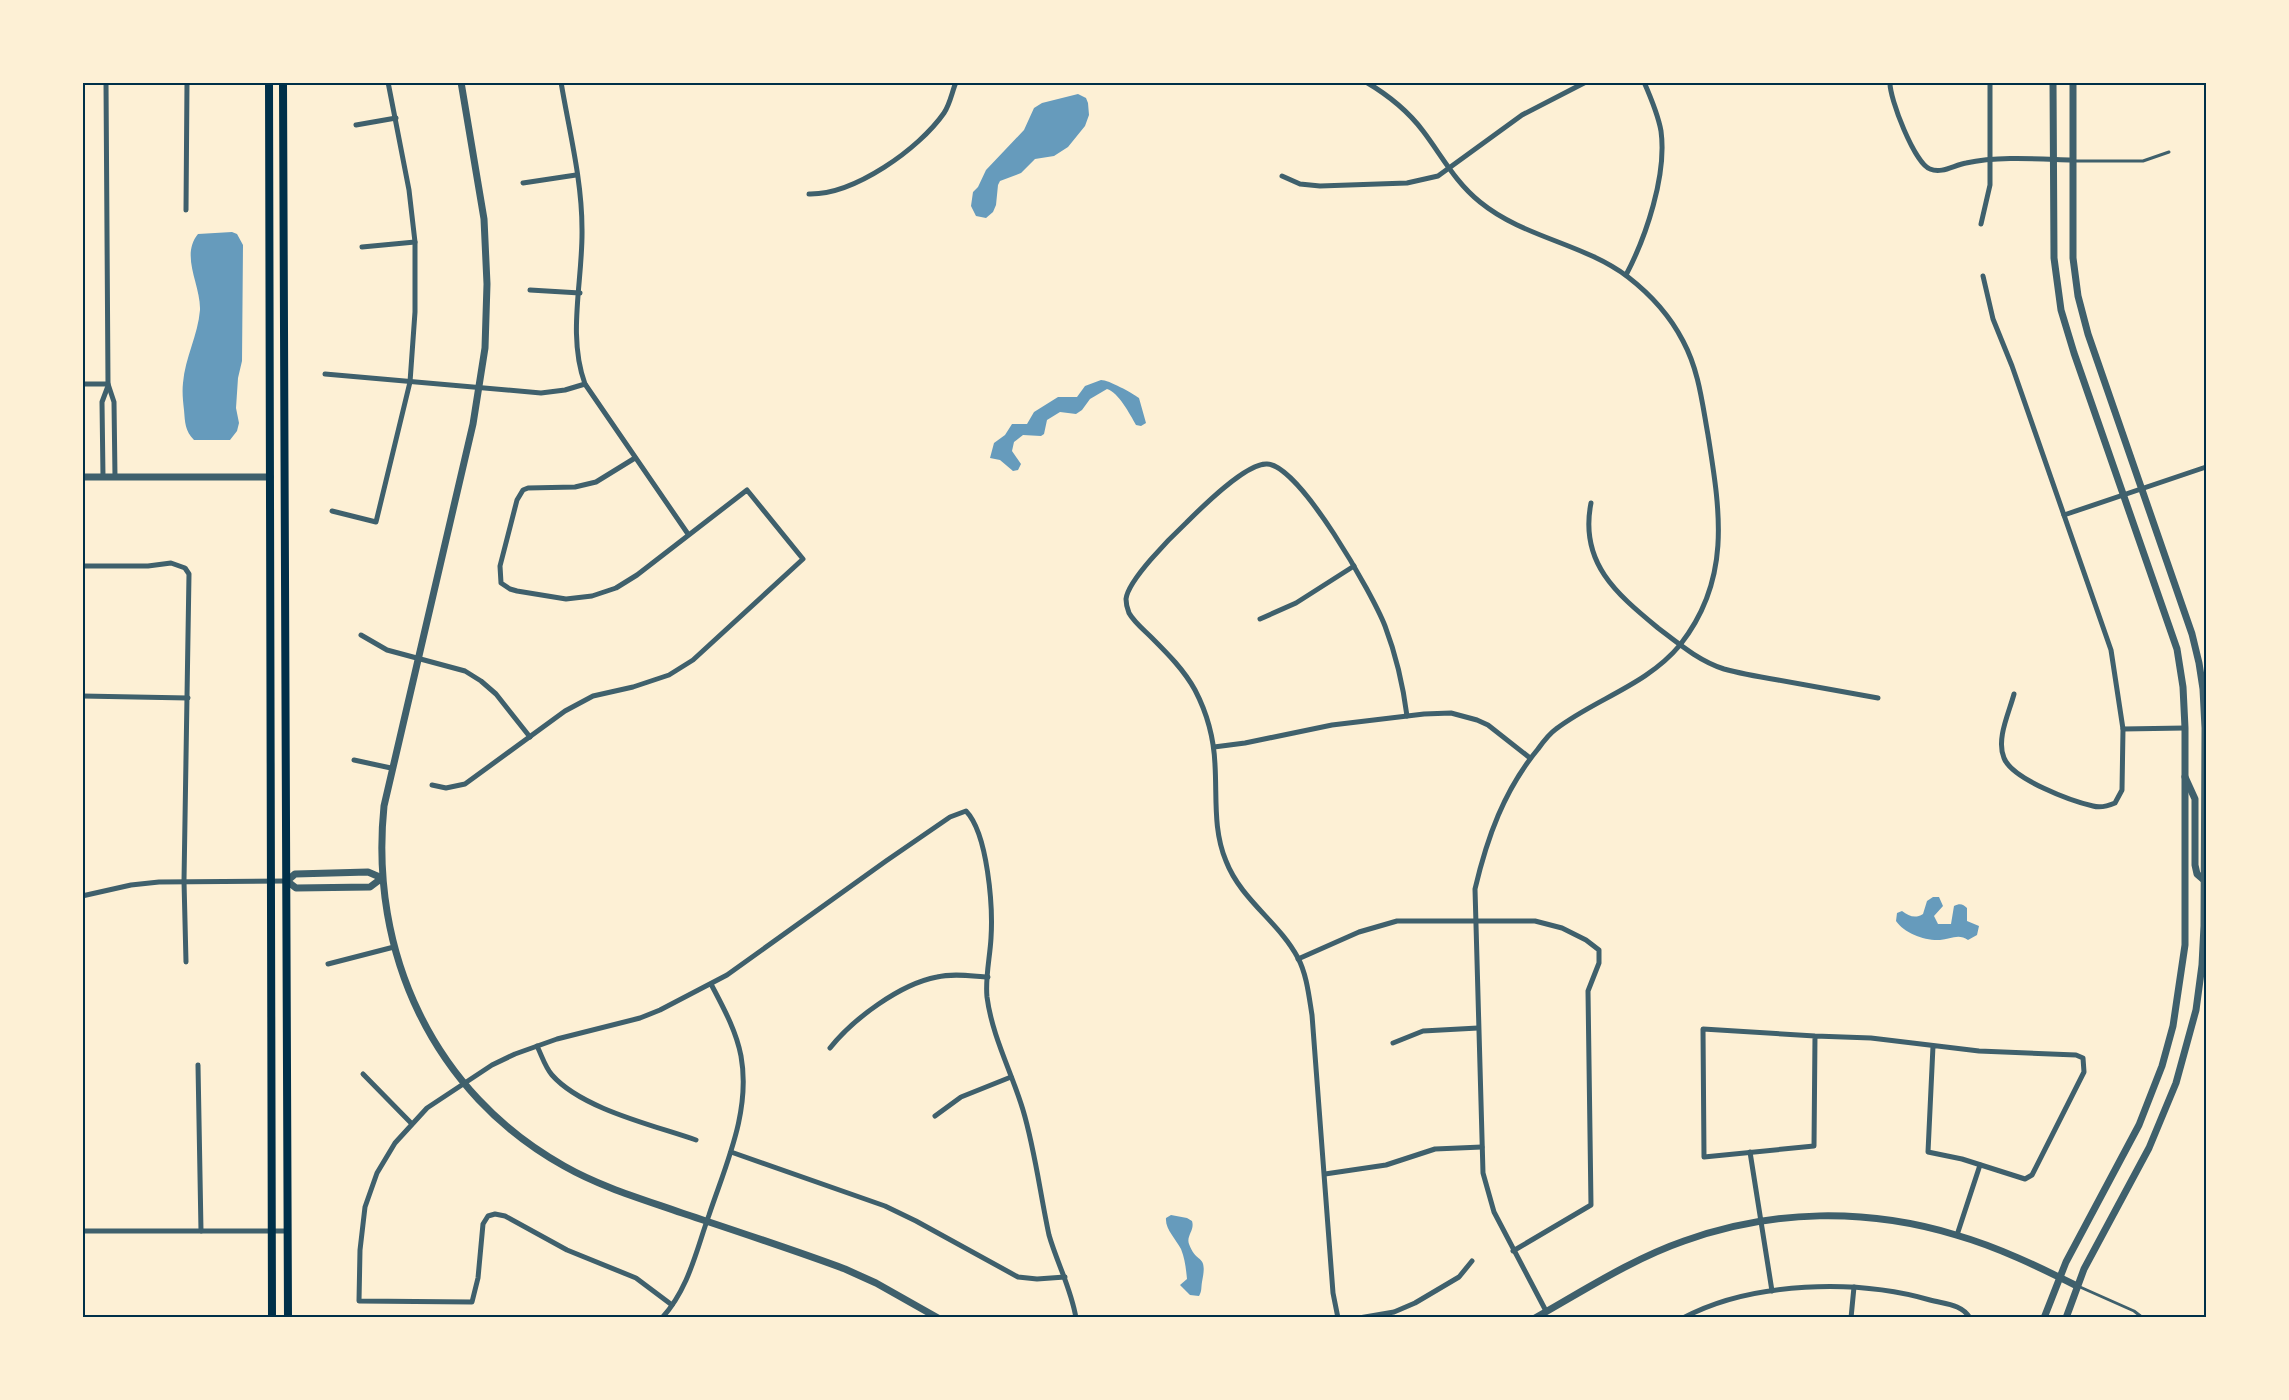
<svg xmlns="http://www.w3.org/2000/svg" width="2289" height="1400" font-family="Signika,sans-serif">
<rect width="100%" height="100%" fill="#fdf0d5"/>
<!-- water -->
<g fill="#669bbc">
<polygon points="1078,94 1086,98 1088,103 1089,115 1085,126 1068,147 1054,156 1035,159 1021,173 1000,181 998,185 996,205 993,212 986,218 976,216 971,206 973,192 978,187 986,170 1024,130 1034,108 1042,103"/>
<path d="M232,232L237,234L243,245L242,361L238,378L236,408L239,423L237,431L230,440H194C185,431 185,422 184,410C183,401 182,392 183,383C185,358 198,335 200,310C201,285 180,256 198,234Z"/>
<path d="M1101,380C1109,380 1132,393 1139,398L1146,423L1141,426L1136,425C1130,414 1118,392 1107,389L1090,399L1082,410L1076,414L1060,412L1047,420L1044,434L1041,436L1023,435L1014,442L1012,451L1021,464L1018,470L1013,471L1000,460L990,458L994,443L1005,435L1012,424H1027L1034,412L1058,397H1077L1085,386Z"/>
<path d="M1933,897H1939L1943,906L1934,916L1938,924H1951L1954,906C1960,903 1963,904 1967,908V921L1979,926L1977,935L1968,940C1959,933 1950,939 1940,940C1925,941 1904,933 1896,921L1897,913L1902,911C1909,916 1915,919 1923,914L1927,901Z"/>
<path d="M1171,1215L1187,1218L1192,1221C1195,1230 1186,1236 1189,1244C1197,1266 1208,1252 1202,1282C1201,1288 1202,1291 1199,1296L1190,1295L1180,1285L1187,1279C1186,1269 1185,1259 1181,1249C1176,1239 1165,1229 1166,1218Z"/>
</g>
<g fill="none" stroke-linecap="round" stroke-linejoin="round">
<!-- service -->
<g stroke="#3f606c" stroke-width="3">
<polyline points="2073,161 2143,161 2169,152"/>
<polyline points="2080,1287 2134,1311 2143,1318"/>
</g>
<!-- minor -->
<g stroke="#3f606c" stroke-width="5">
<polyline points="106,82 108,384 114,402 115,477"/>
<path d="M561,82C569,130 582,180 582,229C583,280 567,335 585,384L688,534"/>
<path d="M1366,82C1388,95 1408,111 1423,131C1442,156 1455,182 1480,202C1524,238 1583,243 1628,277C1650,294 1670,316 1683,341C1699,371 1702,402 1708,435C1720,511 1732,579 1680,645C1647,685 1595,699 1556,729C1549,734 1543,742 1538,749C1504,790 1487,838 1475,889L1483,1173L1494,1212L1546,1311"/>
<path d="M1890,82C1889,98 1915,164 1930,169C1942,174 1954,165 1966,163C1999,156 2038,159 2072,160"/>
<polyline points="356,125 396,118"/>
<polyline points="1282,176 1300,184 1320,186 1407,183 1438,176 1522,115 1586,82"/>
<polyline points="523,183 576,175"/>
<path d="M809,194C854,195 919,149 944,113C950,104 952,92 956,82"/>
<polyline points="186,210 187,82"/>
<polyline points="1981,224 1990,185 1990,82"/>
<polyline points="362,247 415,242"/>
<path d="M1626,275C1646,237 1667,175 1661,131C1658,114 1651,98 1644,82"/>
<path d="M1983,276L1993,319L2012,366L2111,650L2123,729L2122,790L2115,803C2108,806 2100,808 2093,806C2071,801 2012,779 2004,758C1996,739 2009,713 2014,694"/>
<polyline points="530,290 580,293"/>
<polyline points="325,374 541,393 565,390 585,384"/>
<polyline points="82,384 108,384"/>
<polyline points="103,477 102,402 108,386"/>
<path d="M1591,503C1579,563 1617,594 1658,628C1679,644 1699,661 1724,669C1742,674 1760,677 1778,680C1811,686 1845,692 1878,698"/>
<polyline points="332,511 376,522 410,382 415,312 415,242 409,190 388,82"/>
<polyline points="2064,515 2206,467"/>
<polyline points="82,566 148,566 171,563 185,568 189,574 184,881 186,962"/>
<polyline points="1260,619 1296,603 1354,566"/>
<polyline points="361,635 387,650 465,671 481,681 496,694 530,737"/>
<polyline points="82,696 188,698"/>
<polyline points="2123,729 2185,728"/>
<polyline points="1214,747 1245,743 1332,725 1424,714 1451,713 1477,720 1488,725 1530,758"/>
<polyline points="354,760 391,768"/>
<polyline points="432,785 446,788 465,784 565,711 593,696 633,687 669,675 693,660 803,559 747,490 637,575 616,588 592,596 566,599 517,591 510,589 501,583 500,566 517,500 523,490 528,488 575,487 596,482 635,458"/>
<polyline points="82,896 131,885 159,882 287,881"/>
<polyline points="1298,959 1359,932 1397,921 1535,921 1562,928 1586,940 1599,950 1599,963 1588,991 1591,1205 1513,1251"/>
<polyline points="328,964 394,947"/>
<polyline points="1815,1036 1814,1146 1704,1157 1703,1029 1815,1036 1871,1038 1979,1051 2076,1055 2083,1058 2084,1072 2032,1175 2025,1179 1962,1159 1928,1152 1933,1046"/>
<polyline points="1393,1043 1423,1031 1478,1028"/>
<path d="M537,1046C542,1056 545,1067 552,1075C582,1109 653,1125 696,1140"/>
<path d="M830,1048C853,1019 900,984 937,977C953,973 971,976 988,977"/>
<polyline points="198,1065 201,1231"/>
<polyline points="363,1074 412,1124"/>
<polyline points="935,1116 961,1097 1011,1077"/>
<polyline points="731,1152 885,1206 916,1221 1018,1277 1037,1279 1065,1277"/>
<polyline points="1750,1152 1772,1291"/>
<polyline points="1325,1174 1386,1165 1435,1149 1482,1147"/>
<polyline points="82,1231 288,1231"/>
<polyline points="1957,1235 1980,1165"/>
<path d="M672,1305L636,1278L567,1250L505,1216L495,1214L488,1216L483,1224L478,1278L472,1302L359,1301L360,1250L365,1207L377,1173L395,1143L427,1108L492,1065L515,1054L557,1039L640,1018L660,1010L727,975L886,861L950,817L966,811C988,834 993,907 991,938C990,957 985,978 987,997C992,1036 1012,1073 1023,1110C1035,1150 1040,1193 1049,1235C1057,1263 1071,1288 1076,1318"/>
<path d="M662,1318C689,1288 696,1251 709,1215C726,1164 751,1111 741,1056C736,1030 723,1007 711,984"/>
<path d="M1338,1318L1333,1293L1312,1015C1309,997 1307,975 1298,958C1279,922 1241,900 1226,861C1213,830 1217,798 1215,765C1214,739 1207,713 1195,690C1184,670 1168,654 1152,638C1144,630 1134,622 1129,613C1127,608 1126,604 1126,599C1128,580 1171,537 1186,523C1202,507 1246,463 1267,464C1300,465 1373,595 1385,626C1396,655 1403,685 1407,716"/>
<polyline points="1359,1318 1394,1312 1415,1303 1459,1277 1472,1261"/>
<path d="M1683,1318C1752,1281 1857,1279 1930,1300C1945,1304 1962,1304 1970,1318"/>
<polyline points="1851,1318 1854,1287"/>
</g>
<!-- tertiary -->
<g stroke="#3f606c" stroke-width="7">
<path d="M461,82L484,219L487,284L485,348L473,424L384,806C369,952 433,1093 564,1166C601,1187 642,1199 682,1213C736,1231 791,1249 845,1269L876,1283L938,1318"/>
<polyline points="82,477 270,477"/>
<polyline points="2185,777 2195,799 2195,865 2197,874 2204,880"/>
<polygon points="368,872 382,878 370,887 296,888 287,881 295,874"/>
<path d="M1535,1318C1583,1291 1632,1259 1684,1241C1771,1209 1868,1208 1956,1235C1998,1247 2039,1267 2077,1286"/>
<polyline points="2044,1318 2066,1262 2139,1125 2162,1066 2173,1026 2185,945 2185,728 2183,687 2177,649 2074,353 2061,310 2054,258 2053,82"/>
<polyline points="2066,1318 2084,1269 2149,1148 2176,1083 2196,1010 2202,965 2204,926 2205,728 2203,689 2199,663 2192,634 2088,334 2078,296 2073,258 2073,82"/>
</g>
<!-- secondary -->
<g stroke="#003049" stroke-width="8">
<polyline points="269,82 272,1318"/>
<polyline points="283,82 288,1318"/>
</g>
</g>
<!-- border -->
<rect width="2289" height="1400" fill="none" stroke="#fdf0d5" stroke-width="168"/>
<rect x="84" y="84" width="2121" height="1232" fill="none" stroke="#003049" stroke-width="2"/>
</svg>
